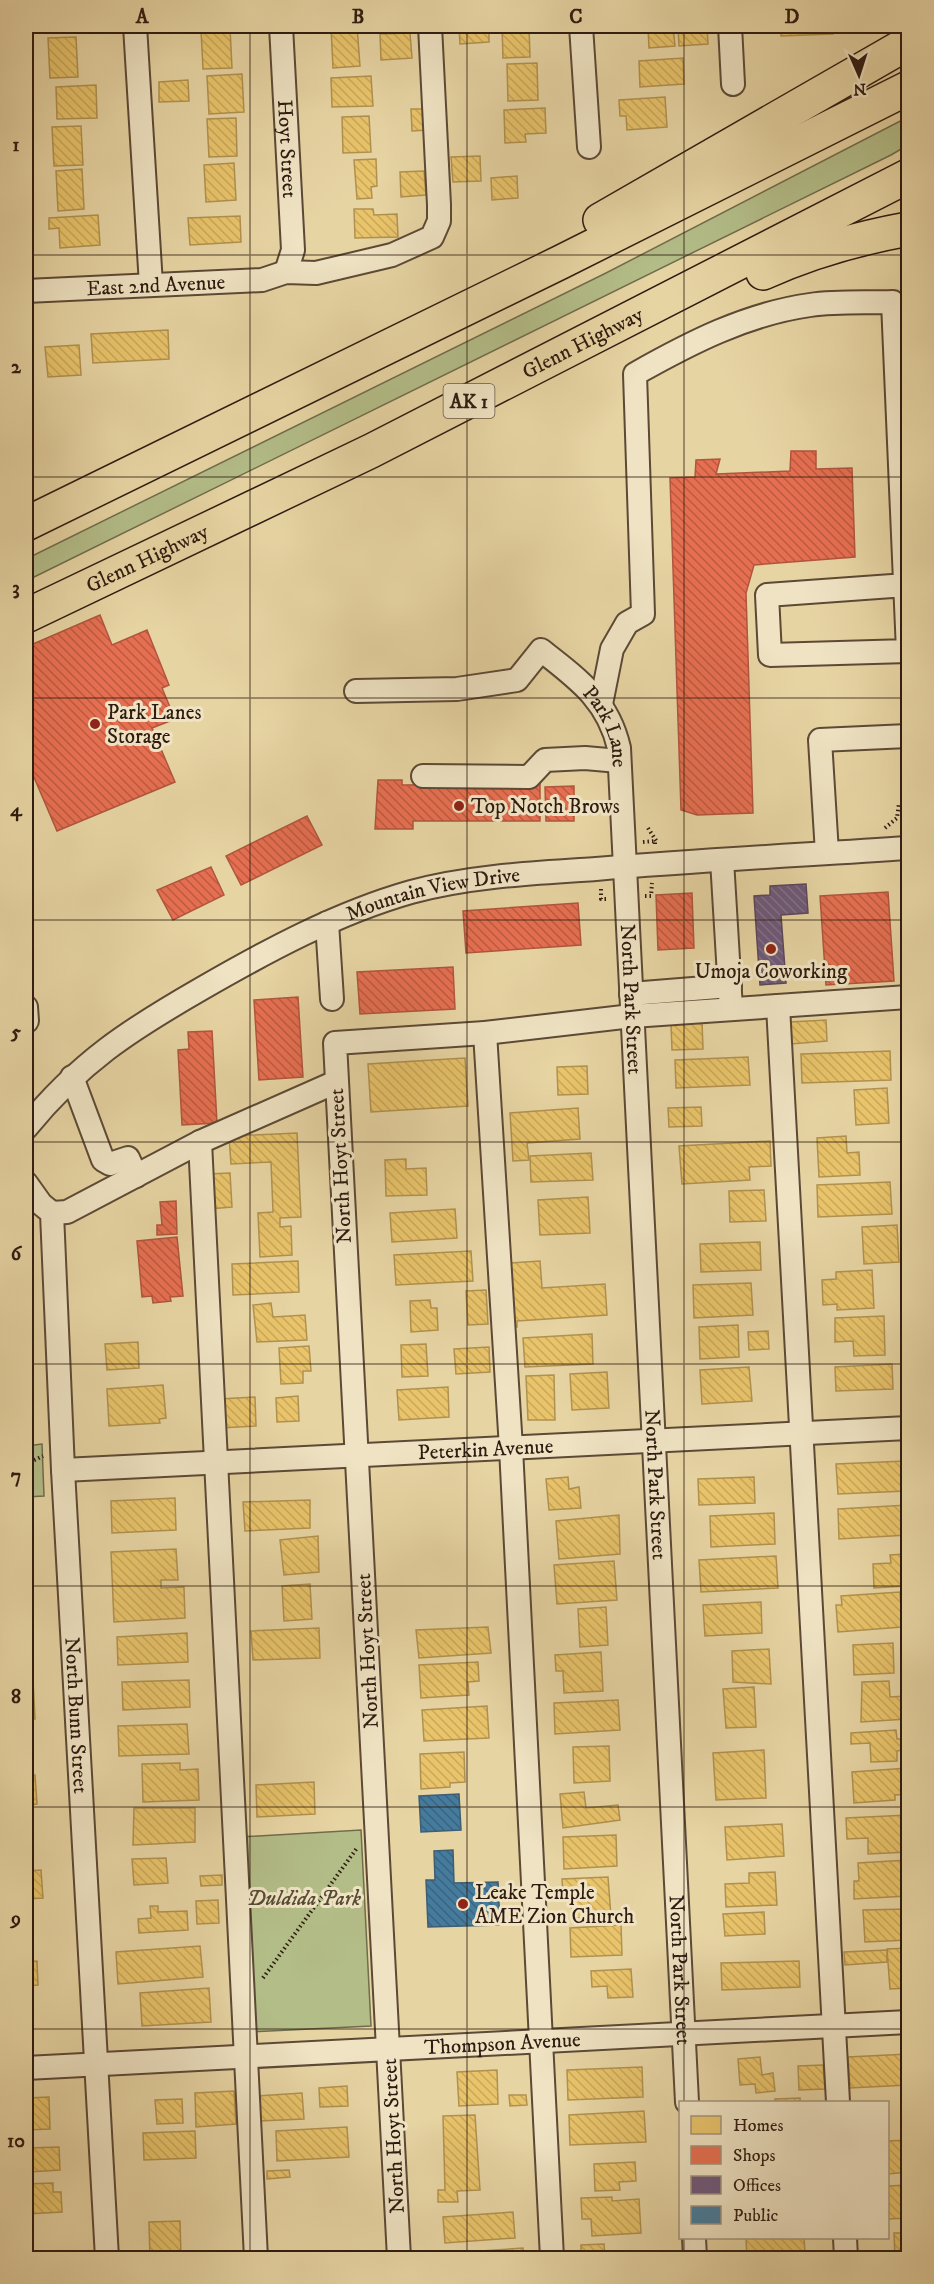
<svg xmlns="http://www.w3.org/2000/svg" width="934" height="2284" font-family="'IM FELL DW Pica',serif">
<defs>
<pattern id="homes-back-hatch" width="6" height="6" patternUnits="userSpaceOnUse" patternTransform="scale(1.5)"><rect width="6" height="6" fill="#e9c46a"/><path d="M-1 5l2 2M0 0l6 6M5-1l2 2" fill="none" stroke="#c8a85b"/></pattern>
<pattern id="shops-back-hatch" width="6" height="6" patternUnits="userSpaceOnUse" patternTransform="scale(1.5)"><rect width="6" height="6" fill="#e76f51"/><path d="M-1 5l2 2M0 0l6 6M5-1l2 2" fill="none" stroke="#bc5a42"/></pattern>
<pattern id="offices-back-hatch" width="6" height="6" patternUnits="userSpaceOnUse" patternTransform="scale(1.5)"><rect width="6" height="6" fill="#6d597a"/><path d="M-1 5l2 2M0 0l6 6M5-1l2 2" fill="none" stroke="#82728a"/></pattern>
<pattern id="public-back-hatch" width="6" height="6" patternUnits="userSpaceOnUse" patternTransform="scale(1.5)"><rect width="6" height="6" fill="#457b9d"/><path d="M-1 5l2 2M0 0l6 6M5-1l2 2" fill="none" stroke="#3a647f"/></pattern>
</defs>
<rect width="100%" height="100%" fill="#e7d4a3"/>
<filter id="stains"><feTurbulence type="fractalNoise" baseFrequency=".00333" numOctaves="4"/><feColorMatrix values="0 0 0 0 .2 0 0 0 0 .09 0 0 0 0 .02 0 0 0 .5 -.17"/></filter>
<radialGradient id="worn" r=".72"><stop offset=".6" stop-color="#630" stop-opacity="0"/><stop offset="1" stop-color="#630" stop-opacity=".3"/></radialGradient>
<!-- green -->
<g fill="#b3bd88" stroke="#706c4c" stroke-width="1.5">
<polygon points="908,117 908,145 891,155 26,581 26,559 606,273"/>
<polygon points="42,1444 44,1496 26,1497 26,1446"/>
<polygon points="361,1830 371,2026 251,2032 240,1837"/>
</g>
<!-- homes -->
<g fill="url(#homes-back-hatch)" stroke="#b1914f" stroke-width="1.5">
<polygon points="44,26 73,26 73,32 45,33"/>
<polygon points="357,26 360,66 333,68 331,27"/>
<polygon points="459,26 489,26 489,42 460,44"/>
<polygon points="502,26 529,26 530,57 503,58"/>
<polygon points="627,26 673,26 675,46 649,48 648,28 627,29"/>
<polygon points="678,26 707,26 708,44 679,46"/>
<polygon points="781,26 833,26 833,34 781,36"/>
<polygon points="230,28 232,68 203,69 201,30"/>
<polygon points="410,33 412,58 381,60 380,34"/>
<polygon points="76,37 78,77 50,78 48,38"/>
<polygon points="683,58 684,84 640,87 639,61"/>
<polygon points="537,63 538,100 508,101 507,64"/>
<polygon points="242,74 244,112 209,114 207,76"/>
<polygon points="371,76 373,106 332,107 331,78"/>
<polygon points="188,80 189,101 159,102 159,82"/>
<polygon points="96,85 97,118 57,119 56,87"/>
<polygon points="665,97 667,127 627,130 626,116 620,116 619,100"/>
<polygon points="545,108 546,133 525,134 526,142 505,143 504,110"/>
<polygon points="411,109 425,109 427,130 412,131"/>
<polygon points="369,116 371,152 343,153 342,117"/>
<polygon points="236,118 237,156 209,157 207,119"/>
<polygon points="81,126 83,165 54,166 52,127"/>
<polygon points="480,156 481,181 453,182 451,157"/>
<polygon points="376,159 377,186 371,187 372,198 357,199 354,160"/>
<polygon points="234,163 236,200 206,202 204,165"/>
<polygon points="82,169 84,209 58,211 56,171"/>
<polygon points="424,171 426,195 401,197 400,172"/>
<polygon points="517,176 518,198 492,200 491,178"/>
<polygon points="354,209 373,209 374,215 397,214 398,237 355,238"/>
<polygon points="98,215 100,245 60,248 59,228 49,229 49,218"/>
<polygon points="240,216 241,242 190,245 188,218"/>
<polygon points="168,330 169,359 93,363 91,334"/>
<polygon points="79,345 81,375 48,377 45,347"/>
<polygon points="26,351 30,351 29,381 26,381"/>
<polygon points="826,1020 827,1041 791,1044 790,1022"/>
<polygon points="702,1022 703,1049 672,1050 671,1024"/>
<polygon points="890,1051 891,1080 802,1083 801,1054"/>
<polygon points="748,1057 750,1085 676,1088 675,1060"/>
<polygon points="465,1058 468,1106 371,1112 368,1064"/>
<polygon points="587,1066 588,1094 558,1095 557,1067"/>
<polygon points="887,1088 889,1123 856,1125 854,1090"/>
<polygon points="701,1107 702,1126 669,1127 668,1108"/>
<polygon points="578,1108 580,1139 527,1143 529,1160 513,1161 510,1113"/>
<polygon points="297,1133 301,1217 280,1218 280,1227 291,1226 292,1255 260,1257 258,1213 273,1212 271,1162 231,1164 229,1136"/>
<polygon points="846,1136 847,1153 859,1152 860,1175 819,1177 817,1138"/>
<polygon points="770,1141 771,1166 749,1167 750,1180 682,1184 679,1146"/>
<polygon points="591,1153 593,1180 531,1182 530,1156"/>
<polygon points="406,1159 406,1169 426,1168 427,1195 386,1196 385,1160"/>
<polygon points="230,1173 232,1207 210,1209 208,1174"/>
<polygon points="890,1182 892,1214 818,1217 817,1185"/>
<polygon points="764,1190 766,1221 730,1222 729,1191"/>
<polygon points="588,1197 590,1233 540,1235 538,1200"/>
<polygon points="455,1209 457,1238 392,1242 390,1213"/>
<polygon points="897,1225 899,1262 864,1264 862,1227"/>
<polygon points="760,1242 761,1270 701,1272 700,1244"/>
<polygon points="471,1251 473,1281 396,1285 394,1255"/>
<polygon points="298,1261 299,1292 233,1295 232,1264"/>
<polygon points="540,1261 542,1288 605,1284 607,1315 517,1321 517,1327 510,1328 510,1263"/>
<polygon points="872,1270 874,1308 837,1310 837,1304 823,1305 822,1280 836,1279 836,1272"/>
<polygon points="751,1283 753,1315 694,1318 693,1285"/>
<polygon points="486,1290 488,1324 468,1325 466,1291"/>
<polygon points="430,1300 431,1308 437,1308 438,1330 411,1332 410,1301"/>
<polygon points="271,1303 273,1317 305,1315 307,1340 257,1342 253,1305"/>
<polygon points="884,1316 885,1355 854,1356 853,1341 835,1342 835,1318"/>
<polygon points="738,1325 739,1357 700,1359 699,1327"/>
<polygon points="768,1331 769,1349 749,1350 748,1332"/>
<polygon points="592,1334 593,1364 525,1367 523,1338"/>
<polygon points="138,1342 139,1368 107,1370 105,1344"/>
<polygon points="426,1344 428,1376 402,1377 401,1345"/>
<polygon points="309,1346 311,1371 303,1371 303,1383 281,1384 279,1348"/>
<polygon points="489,1347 490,1372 456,1374 454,1349"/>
<polygon points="892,1364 893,1389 836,1391 835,1367"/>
<polygon points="749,1367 752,1401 702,1404 700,1370"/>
<polygon points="607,1372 609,1408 572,1410 570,1374"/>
<polygon points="554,1375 555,1420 528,1420 526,1376"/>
<polygon points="163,1385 166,1418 159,1419 160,1423 109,1426 107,1389"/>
<polygon points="448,1387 449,1417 399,1420 397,1390"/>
<polygon points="298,1396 299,1421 277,1422 276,1398"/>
<polygon points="255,1397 256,1426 221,1428 219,1399"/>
<polygon points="905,1461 906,1491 838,1494 836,1464"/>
<polygon points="568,1477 569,1489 579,1487 581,1508 549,1510 546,1479"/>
<polygon points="754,1477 755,1503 699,1505 698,1479"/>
<polygon points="175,1498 176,1530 112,1533 111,1501"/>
<polygon points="310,1500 310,1528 245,1531 243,1502"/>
<polygon points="908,1505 908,1535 839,1539 838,1509"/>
<polygon points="774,1513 775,1544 711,1547 710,1516"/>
<polygon points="619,1515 620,1554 559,1559 556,1521"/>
<polygon points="318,1536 319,1572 284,1575 280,1540"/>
<polygon points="176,1549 178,1580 161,1580 161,1588 184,1587 185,1618 114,1622 111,1552"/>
<polygon points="904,1554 905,1586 874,1588 873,1564 891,1563 890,1555"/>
<polygon points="776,1556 778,1588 701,1592 699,1560"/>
<polygon points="614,1561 617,1600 557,1604 554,1565"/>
<polygon points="310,1584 312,1619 284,1621 282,1586"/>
<polygon points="900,1592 902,1627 838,1632 836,1605 842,1605 841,1596"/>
<polygon points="761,1602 762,1633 705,1636 703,1605"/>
<polygon points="606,1607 608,1645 580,1647 578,1609"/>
<polygon points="488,1627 491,1653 419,1658 416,1630"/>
<polygon points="319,1628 320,1658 253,1660 251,1631"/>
<polygon points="187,1633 188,1662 118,1665 117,1637"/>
<polygon points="26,1642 30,1642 31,1672 26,1673"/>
<polygon points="893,1643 894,1673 854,1675 853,1645"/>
<polygon points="769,1649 771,1684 733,1682 732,1651"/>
<polygon points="601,1652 603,1691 564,1693 563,1671 556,1671 555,1655"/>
<polygon points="478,1662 479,1681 468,1682 469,1695 421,1698 419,1665"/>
<polygon points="26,1680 33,1680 35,1719 26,1719"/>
<polygon points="189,1680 190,1707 123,1710 122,1682"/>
<polygon points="889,1681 890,1697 905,1696 907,1719 861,1722 862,1682"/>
<polygon points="754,1687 756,1727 726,1728 723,1689"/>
<polygon points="618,1700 620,1730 555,1734 554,1703"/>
<polygon points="487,1706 489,1738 424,1741 422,1710"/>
<polygon points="187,1724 189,1754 119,1756 118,1726"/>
<polygon points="896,1730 897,1739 902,1739 902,1750 897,1751 897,1761 871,1762 870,1743 851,1744 851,1733"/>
<polygon points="609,1746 610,1781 574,1783 573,1747"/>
<polygon points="764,1750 766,1798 716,1800 713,1753"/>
<polygon points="464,1752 465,1782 450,1783 450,1787 421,1789 420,1754"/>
<polygon points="180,1763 180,1770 198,1769 199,1800 143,1802 142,1764"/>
<polygon points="908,1768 908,1794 895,1795 895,1800 854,1803 852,1772"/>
<polygon points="26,1775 35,1775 37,1804 26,1805"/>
<polygon points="314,1782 315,1814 257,1817 256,1785"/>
<polygon points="584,1792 586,1808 618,1805 620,1820 563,1828 560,1794"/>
<polygon points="134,1808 195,1808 195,1842 133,1845"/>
<polygon points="908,1815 908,1852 868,1854 868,1838 847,1839 846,1818"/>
<polygon points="31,1818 33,1858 26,1859 26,1819"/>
<polygon points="782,1824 784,1856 727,1860 725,1827"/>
<polygon points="616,1835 617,1866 564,1869 563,1837"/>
<polygon points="166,1858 168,1883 134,1885 132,1859"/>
<polygon points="908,1860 908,1896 854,1899 854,1881 859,1881 858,1863"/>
<polygon points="41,1870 43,1898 26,1899 26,1871"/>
<polygon points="775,1872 777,1905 726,1907 725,1884 749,1883 749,1873"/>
<polygon points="222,1875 222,1885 201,1886 200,1876"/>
<polygon points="608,1877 611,1916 572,1918 571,1895 563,1896 562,1879"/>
<polygon points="218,1900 219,1923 197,1924 196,1901"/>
<polygon points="150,1906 158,1906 158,1912 187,1911 188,1930 139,1933 138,1919 151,1918"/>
<polygon points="908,1909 908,1940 865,1942 863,1910"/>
<polygon points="764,1912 765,1934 725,1936 723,1914"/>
<polygon points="621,1925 622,1955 571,1957 570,1928"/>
<polygon points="200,1946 203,1977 118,1984 116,1952"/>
<polygon points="908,1948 908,1988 890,1989 887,1949"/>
<polygon points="887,1950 887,1962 845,1965 844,1952"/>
<polygon points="37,1961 38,1985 26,1986 26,1962"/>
<polygon points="799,1961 800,1987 722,1990 721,1963"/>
<polygon points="631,1969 633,1997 608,1998 607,1986 592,1987 591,1971"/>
<polygon points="209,1988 211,2022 142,2026 140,1993"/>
<polygon points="908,2054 908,2085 850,2088 848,2057"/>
<polygon points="760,2057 762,2075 773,2073 775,2091 756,2093 755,2084 740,2085 738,2059"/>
<polygon points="823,2065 825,2089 799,2090 798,2066"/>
<polygon points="642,2067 643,2097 568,2100 567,2070"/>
<polygon points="497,2070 498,2104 459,2106 457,2072"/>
<polygon points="347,2086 348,2106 320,2107 319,2088"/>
<polygon points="234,2091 236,2124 196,2127 195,2093"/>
<polygon points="302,2093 304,2119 259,2121 257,2096"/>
<polygon points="908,2094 908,2127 906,2127 904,2095"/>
<polygon points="509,2095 526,2095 527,2105 510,2106"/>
<polygon points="49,2097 50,2129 26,2130 26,2098"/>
<polygon points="800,2098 800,2102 775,2102 775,2099"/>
<polygon points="182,2099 183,2123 157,2124 155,2100"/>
<polygon points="644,2111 646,2142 570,2145 569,2115"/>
<polygon points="475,2115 480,2190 457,2191 458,2202 438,2202 438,2190 445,2190 443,2116"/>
<polygon points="347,2127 349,2157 277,2161 276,2131"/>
<polygon points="195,2131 196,2158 144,2160 143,2133"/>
<polygon points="908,2140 908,2172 888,2174 888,2141"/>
<polygon points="59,2147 60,2170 29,2172 28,2148"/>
<polygon points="635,2162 636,2181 619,2182 620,2190 595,2191 594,2164"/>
<polygon points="289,2170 290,2177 267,2179 267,2171"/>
<polygon points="53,2183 53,2192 61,2192 62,2212 26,2214 26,2184"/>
<polygon points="908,2185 908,2218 888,2219 888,2186"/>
<polygon points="612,2197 612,2201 639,2199 641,2233 592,2236 591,2219 582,2219 581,2198"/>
<polygon points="513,2212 515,2238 445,2243 443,2217"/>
<polygon points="180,2221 181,2258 150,2258 149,2222"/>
<polygon points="894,2233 908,2233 908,2258 895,2258"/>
<polygon points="746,2238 804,2238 805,2253 796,2253 796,2258 747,2258"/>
<polygon points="604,2244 605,2258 581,2258 581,2245"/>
<polygon points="523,2248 524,2258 468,2258 467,2252"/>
</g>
<!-- shops -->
<g fill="url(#shops-back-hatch)" stroke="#b0563e" stroke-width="1.5">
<polygon points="791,451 816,451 816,469 852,468 855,557 754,565 746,593 753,813 697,815 681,810 670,478 695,477 696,460 720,459 716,474 790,471"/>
<polygon points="100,615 112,645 147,630 169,685 162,688 175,719 152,728 175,782 57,831 30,768 26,770 26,647"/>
<polygon points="378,780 402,780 402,785 540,784 540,821 413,821 413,829 375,829"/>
<polygon points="574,786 574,821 546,821 545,787"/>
<polygon points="307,816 322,845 241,885 226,856"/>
<polygon points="211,867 224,895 173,920 157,890"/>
<polygon points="888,892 894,981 826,985 820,896"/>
<polygon points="692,893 694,948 658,950 656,895"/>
<polygon points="578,903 581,945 466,953 463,911"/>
<polygon points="453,967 455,1009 360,1014 357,972"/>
<polygon points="298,997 303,1077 259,1080 254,1000"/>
<polygon points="212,1031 217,1123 182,1125 178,1050 189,1049 188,1032"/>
<polygon points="176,1201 177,1234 157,1235 157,1225 162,1225 160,1202"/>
<polygon points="177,1237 183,1296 170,1297 171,1301 153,1303 152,1296 142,1297 137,1241"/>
</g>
<!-- offices -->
<polygon fill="url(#offices-back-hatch)" stroke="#5a465a" stroke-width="1.5" points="806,884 808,913 781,915 786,983 760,985 754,896 770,895 770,886"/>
<!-- public -->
<g fill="url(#public-back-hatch)" stroke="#3e5e73" stroke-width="1.5">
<polygon points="459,1794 461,1830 421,1832 419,1796"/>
<polygon points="453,1850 454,1883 498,1882 500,1925 428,1927 426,1880 435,1880 434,1851"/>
</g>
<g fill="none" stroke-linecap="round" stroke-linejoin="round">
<!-- minor casing -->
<g stroke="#5c4936" stroke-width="26">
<g id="minor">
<polyline points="135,26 151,285"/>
<path id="s1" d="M281,26L293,250L286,272"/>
<polyline points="581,26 589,147"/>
<polyline points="730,26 733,84"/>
<path id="s2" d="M26,291L262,280L286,272L316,273L392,255L432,237L439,221V205L430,26"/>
<path id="s3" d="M356,691L457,689L517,680L541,650C578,679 608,700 619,748L687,2102"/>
<path d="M601,704L612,649L627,623L643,614L635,374C690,343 746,314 810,305C837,301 865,303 893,302L908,651L770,655L767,595L906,585"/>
<polyline points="423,776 529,777 545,760 585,758 619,761"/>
<polyline points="827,853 820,740 908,736"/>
<polyline points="722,860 731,1009"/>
<polyline points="327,923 332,999"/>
<polyline points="631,994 730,986"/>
<polyline points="778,1006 838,2102"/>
<polyline points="26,1007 27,1021"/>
<polyline points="485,1033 511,1448 552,2258"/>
<polyline points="72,1077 103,1160 110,1164 128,1158 136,1176"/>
<path id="s4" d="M26,1128C80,1062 128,1031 201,989C267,951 337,913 411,892C470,876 535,873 596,869C700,860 804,855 908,848"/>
<polyline points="200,1142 256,2258"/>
<path id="s5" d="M26,1183L41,1204L52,1213L63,1470L107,2258"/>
<polyline points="52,1213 67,1212 200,1142 336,1082"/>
<path id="s6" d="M63,1470L908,1428"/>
<path id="s7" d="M26,2068L908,2022"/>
<polyline points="694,2238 695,2258"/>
<polyline points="845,2238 846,2258"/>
<polyline points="399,2258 335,1043 485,1033 632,1016 908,997"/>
</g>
</g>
<!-- highway casing -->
<g stroke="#2e1b11" stroke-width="36">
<g id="highway">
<polyline points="600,220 908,43"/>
<path d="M763,273C809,252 859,238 908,229"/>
<polyline points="26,524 561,262 908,88"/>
<path id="s8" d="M26,616L371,451L908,176"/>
</g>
</g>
<!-- path -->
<g stroke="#2e1b11" stroke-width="4" stroke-dasharray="1.5 3" stroke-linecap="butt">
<polyline points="648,828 657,842"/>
<polyline points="885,828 897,818 899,803"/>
<polyline points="643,842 655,841 655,846"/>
<polyline points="601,889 601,899 607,899"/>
<polyline points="645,896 651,896 652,883"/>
<polyline points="26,1464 43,1456"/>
<polyline points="263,1978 357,1848"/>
</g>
<!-- minor -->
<use href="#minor" stroke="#efe3c3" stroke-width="22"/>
<!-- highway -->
<use href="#highway" stroke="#e7d4a3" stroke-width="33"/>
</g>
<!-- grid -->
<path fill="none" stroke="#2e1b11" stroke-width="1.5" stroke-opacity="0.55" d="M250,26V2258M467,26V2258M684,26V2102M26,255H908M26,477H908M26,698H908M26,920H908M26,1142H908M26,1364H908M26,1586H908M26,1807H908M26,2029H908M684,2238V2258"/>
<!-- markers -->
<g fill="#8f2418" stroke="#efe3c3" stroke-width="2">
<circle cx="95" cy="724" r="6"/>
<circle cx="459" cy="806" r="6"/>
<circle cx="771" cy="949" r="6"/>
<circle cx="463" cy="1904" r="6"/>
</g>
<g text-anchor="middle" stroke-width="6" stroke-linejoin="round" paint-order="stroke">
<!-- shield labels -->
<rect fill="#efe3c3" stroke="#685746" stroke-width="1.5" x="443.5" y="384" width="51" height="34" rx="4.5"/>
<g font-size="20" font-weight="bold" fill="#2e1b11">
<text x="469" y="408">AK 1</text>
</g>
<!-- street labels -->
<g font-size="21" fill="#2e1b11" stroke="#efe3c3">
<text dy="7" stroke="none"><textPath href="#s1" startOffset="123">Hoyt Street</textPath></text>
<text dy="7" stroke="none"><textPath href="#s2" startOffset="130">East 2nd Avenue</textPath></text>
<text dy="7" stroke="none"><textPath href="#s8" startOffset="620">Glenn Highway</textPath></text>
<text dy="7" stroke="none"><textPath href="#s8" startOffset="134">Glenn Highway</textPath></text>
<text dy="7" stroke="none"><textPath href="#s3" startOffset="304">Park Lane</textPath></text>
<text dy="7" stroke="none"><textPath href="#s4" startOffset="478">Mountain View Drive</textPath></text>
<text dy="7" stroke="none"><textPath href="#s3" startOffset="580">North Park Street</textPath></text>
<text transform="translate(340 1166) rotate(-93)" y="7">North Hoyt Street</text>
<text dy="7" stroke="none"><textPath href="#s6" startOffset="423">Peterkin Avenue</textPath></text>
<text dy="7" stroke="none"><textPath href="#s3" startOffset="1066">North Park Street</textPath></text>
<text transform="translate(367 1651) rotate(-93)" y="7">North Hoyt Street</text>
<text dy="7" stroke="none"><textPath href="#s5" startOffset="543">North Bunn Street</textPath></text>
<text dy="7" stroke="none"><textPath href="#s3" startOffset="1552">North Park Street</textPath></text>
<text dy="7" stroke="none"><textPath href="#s7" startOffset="477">Thompson Avenue</textPath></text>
<text transform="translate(393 2136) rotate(-93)" y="7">North Hoyt Street</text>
</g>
<!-- poi labels -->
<g font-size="21" fill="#2e1b11" stroke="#efe3c3" text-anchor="start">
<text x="107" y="719">Park Lanes<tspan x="107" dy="24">Storage</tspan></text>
<text x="471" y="813">Top Notch Brows</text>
<text x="771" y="978" text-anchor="middle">Umoja Coworking</text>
<text x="475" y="1899">Leake Temple<tspan x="475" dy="24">AME Zion Church</tspan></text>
</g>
<!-- park labels -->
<g font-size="21" font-style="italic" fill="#564c35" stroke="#efe3c3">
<text x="304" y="1905">Duldida Park</text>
</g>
</g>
<!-- margin -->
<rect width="934" height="2284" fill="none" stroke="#e7d4a3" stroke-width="66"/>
<!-- legend -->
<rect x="679" y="2101" width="210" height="138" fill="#efe3c3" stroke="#a2937c" stroke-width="1.5"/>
<rect x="691" y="2116" width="30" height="18" fill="#e9c46a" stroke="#a2937c" stroke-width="1.5"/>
<text x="733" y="2131" font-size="18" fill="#2e1b11">Homes</text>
<rect x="691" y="2146" width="30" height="18" fill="#e76f51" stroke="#a2937c" stroke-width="1.5"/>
<text x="733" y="2161" font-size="18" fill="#2e1b11">Shops</text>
<rect x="691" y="2176" width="30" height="18" fill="#6d597a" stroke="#a2937c" stroke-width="1.5"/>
<text x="733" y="2191" font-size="18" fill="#2e1b11">Offices</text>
<rect x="691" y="2206" width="30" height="18" fill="#457b9d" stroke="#a2937c" stroke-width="1.5"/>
<text x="733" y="2221" font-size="18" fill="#2e1b11">Public</text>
<!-- north arrow -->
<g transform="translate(859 75) rotate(177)" stroke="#efe3c3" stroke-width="4.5" paint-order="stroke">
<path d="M0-4.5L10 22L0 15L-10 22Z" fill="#2e1b11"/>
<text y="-9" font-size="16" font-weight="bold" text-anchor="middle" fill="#2e1b11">N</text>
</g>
<rect x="33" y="33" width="868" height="2218" fill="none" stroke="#2e1b11" stroke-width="2"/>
<g font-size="20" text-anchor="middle" font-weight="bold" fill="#2e1b11">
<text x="142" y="23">A</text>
<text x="358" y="23">B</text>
<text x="576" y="23">C</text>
<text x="792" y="23">D</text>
<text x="16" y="151">1</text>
<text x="16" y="373">2</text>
<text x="16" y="594">3</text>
<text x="16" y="816">4</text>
<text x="16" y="1038">5</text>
<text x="16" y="1260">6</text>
<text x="16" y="1482">7</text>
<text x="16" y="1703">8</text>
<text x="16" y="1925">9</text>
<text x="16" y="2147">10</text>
</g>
<rect width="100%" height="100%" filter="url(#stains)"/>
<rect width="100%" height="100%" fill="url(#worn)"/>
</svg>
